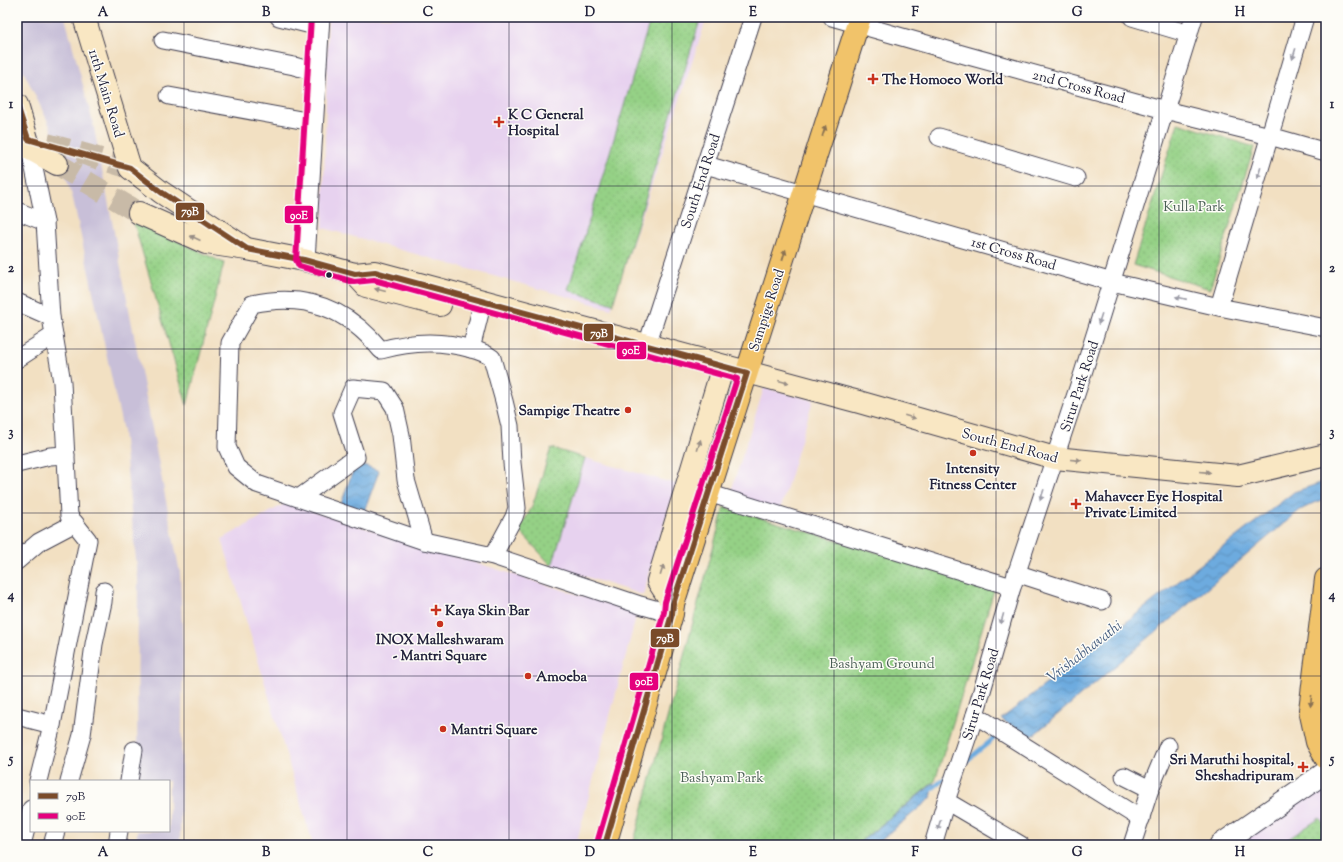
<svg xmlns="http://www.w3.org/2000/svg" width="1343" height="862" font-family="'Sorts Mill Goudy',serif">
<defs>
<pattern id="grass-dots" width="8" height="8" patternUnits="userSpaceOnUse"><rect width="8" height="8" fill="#95d186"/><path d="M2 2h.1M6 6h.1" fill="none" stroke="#80b375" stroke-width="1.8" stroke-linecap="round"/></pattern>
<pattern id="water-waves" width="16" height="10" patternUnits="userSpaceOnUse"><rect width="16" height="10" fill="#6dabdf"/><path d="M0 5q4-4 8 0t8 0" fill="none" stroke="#598bb6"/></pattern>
</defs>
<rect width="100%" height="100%" fill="#fdfcf7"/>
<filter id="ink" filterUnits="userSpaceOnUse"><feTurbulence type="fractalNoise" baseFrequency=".025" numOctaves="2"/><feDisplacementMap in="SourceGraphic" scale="8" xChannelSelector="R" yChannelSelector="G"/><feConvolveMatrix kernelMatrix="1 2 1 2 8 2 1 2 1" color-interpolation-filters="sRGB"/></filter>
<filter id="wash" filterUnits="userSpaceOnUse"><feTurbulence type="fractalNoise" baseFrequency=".012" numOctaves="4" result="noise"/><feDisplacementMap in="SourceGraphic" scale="16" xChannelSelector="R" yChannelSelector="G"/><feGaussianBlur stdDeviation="0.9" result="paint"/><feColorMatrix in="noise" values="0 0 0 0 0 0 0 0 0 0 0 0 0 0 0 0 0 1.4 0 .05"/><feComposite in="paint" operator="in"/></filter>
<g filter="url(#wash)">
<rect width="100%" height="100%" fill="#f2e0c2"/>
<!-- built -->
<g fill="#e7d2ef">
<polygon points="328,17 707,17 611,309 323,228"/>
<polygon points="764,388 813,400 779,514 729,498"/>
<polygon points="585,458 676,484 643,595 552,566"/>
<polygon points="286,503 637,613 576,845 313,845 222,539"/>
<polygon points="1320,784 1326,792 1326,845 1228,845"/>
</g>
<!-- railway -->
<polygon fill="#c8bfd8" points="17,17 65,17 93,123 180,573 183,652 180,845 137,845 137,831 169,831 169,781 137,781 138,579 123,431 73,199 50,126 17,58"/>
<!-- grass -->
<g fill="url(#grass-dots)" stroke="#5c7a60">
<polygon points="651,17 701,17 613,304 568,290"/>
<polygon points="1178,123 1254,147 1210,289 1133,265"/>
<polygon points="133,220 224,263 187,405"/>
<polygon points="551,448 585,458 552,566 519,530 532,507"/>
<polygon points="724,507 995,587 935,781 856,845 633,845"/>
<polygon points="1320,818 1326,828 1326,845 1279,845"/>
</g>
<!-- water -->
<g fill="url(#water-waves)" stroke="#48668d">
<polygon points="356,462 379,471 364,512 341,504"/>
<polygon points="1326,481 1325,498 1300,510 1030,738 1001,719 1294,492"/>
<polygon points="934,783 931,798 875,845 857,845"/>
</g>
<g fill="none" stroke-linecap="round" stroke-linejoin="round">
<!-- stream -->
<g stroke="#6dabdf" stroke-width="4.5">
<polyline points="965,762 998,735"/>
<polyline points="928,792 949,775"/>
</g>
</g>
</g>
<g filter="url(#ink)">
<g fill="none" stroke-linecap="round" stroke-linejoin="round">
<!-- secondary-tunnel -->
<g stroke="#c8baa7" stroke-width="22" stroke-dasharray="22 11" stroke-linecap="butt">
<polyline points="47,144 84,154 130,168"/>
<polyline points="57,164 139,213"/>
</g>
<!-- minor casing -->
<g stroke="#413e4f" stroke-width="19">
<g id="minor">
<polyline points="279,17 319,27"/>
<polyline points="832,17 965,55 1165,110 1270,136 1326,152"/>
<polyline points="1132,17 1189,34"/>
<polyline points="163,40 294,66 316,72"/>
<polyline points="169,96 312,122"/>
<polyline points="939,137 1076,178"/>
<polyline points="30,149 45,222 51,317 62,382 69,516 88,540 52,725 38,781"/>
<polyline points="706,165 1112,282 1219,307 1326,328"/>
<polyline points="17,211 45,222"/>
<polyline points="17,302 51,317"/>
<polyline points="1219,307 1305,17"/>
<polyline points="647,345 753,17"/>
<polyline points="471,349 483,301"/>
<polyline points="17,359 54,335"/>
<polyline points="17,464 50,456 66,455"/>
<polyline points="708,493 1012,587"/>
<polyline points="299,498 356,457 342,413 353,388 384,391 395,408 401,435 406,480 424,541"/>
<path d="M493,556L514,517L517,508L512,463L510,426L504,401L492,358C487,354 479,351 472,349C441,340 412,341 381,350C347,308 305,292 252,304L230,343L227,447L236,467L257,484L424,541L493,556L640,605L672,614"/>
<polyline points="17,561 39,542 75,523"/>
<polyline points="1016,573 1102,601"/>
<polyline points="975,715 1141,819"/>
<polyline points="17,716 52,725"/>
<polyline points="1124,776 1150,789"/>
<polyline points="69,781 82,735 94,644 103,602 104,591"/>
<polyline points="129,781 134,750"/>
<polyline points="946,801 1021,845"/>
<polyline points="22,845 31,809"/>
<polyline points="52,845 56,831"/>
<polyline points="117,845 119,831"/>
<polyline points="933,845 946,801 975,715 1012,587 1083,373 1194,17"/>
<polyline points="1132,845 1150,789 1168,746"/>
</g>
</g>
<!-- tertiary casing -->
<g stroke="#413e4f" stroke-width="23">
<g id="tertiary">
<polyline points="304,260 319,17"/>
<polyline points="1220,845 1326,772"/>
</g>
</g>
<!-- secondary casing -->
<g stroke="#413e4f" stroke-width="24">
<g id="secondary">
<polyline points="84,17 130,168 161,192 242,246"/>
<polyline points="17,105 30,149 57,164"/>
<polyline points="139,213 206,243 247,249 304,260 355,274 375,272 859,402 1055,458 1238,476 1326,455"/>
<polyline points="355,274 366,286 440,305"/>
<polyline points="673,604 658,581 723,366"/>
</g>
</g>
<!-- primary casing -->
<g stroke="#413e4f" stroke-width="24">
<g id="primary">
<polyline points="1326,579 1310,710 1317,742 1326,758"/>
<polyline points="605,845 672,614 673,604 860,17"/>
</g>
</g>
<!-- minor -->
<use href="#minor" stroke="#fff" stroke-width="17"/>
<!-- tertiary -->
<use href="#tertiary" stroke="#fff" stroke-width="21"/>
<!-- secondary -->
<use href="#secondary" stroke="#f9e7c3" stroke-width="22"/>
<!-- primary -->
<use href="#primary" stroke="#f1c36a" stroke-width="22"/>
<!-- bus-1 casing -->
<g stroke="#fdfcf7" stroke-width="9">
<polyline id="bus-1" points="17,105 28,139 130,168 161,192 247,249 304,260 355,274 375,272 747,373 673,604 672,614 605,845"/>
</g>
<!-- bus-2 casing -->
<g stroke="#fdfcf7" stroke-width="9">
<polyline id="bus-2" points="311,17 296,260 299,266 354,282 374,280 737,379 665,602 664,612 597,843"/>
</g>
<!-- bus-1 -->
<use href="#bus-1" stroke="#7a4b2a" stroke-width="6"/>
<!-- bus-2 -->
<use href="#bus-2" stroke="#e5007d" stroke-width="6"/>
</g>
<!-- one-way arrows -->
<defs><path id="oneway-solid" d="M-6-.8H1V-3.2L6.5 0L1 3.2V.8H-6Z"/></defs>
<g fill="#9c9ca7">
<use href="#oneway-solid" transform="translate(1294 54) rotate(107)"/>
<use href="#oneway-solid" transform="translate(1259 173) rotate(107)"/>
<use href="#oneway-solid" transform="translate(1181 298) rotate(-167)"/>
<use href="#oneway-solid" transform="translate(1100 319) rotate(108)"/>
<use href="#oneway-solid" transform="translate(1042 495) rotate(109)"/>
<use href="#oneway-solid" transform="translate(1002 619) rotate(106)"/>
<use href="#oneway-solid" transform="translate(939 825) rotate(106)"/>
</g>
<g fill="#8a7252">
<use href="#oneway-solid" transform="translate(824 131) rotate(-72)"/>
<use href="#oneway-solid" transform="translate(784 255) rotate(-72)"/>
<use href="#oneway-solid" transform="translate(1311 701) rotate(96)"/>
</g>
<g fill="#988e86">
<use href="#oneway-solid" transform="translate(195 238) rotate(-156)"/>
<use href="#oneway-solid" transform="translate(380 290) rotate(-166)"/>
<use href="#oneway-solid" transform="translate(784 382) rotate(15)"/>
<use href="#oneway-solid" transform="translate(910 417) rotate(16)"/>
<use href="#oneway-solid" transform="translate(699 445) rotate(-73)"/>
<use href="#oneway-solid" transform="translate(1076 460) rotate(5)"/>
<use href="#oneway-solid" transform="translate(1205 472) rotate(5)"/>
<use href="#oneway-solid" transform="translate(662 570) rotate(-73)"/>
</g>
</g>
<!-- grid -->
<path fill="none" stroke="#22223b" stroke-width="1" stroke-opacity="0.55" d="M184,17V845M347,17V845M509,17V845M672,17V845M834,17V845M996,17V845M1159,17V845M17,186H1326M17,349H1326M17,513H1326M17,676H1326"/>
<!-- markers -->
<g fill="#c8321e" stroke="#fdfcf7" stroke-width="1.5">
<path d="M871 73h4v4h4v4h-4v4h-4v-4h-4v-4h4z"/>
<path d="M497 116h4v4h4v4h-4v4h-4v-4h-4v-4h4z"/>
<circle cx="628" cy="410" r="4"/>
<circle cx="973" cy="453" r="4"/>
<path d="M1074 498h4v4h4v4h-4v4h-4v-4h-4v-4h4z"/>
<path d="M434 604h4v4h4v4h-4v4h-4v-4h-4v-4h4z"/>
<circle cx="440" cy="624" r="4"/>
<circle cx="528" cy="676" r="4"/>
<circle cx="443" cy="729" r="4"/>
<path d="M1301 761h4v4h4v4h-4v4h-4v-4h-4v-4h4z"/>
</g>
<circle fill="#22223b" stroke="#fdfcf7" stroke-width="1.5" cx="329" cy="275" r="3.5"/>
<g text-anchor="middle" stroke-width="3" stroke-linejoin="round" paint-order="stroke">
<!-- poi labels -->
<g font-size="14" font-weight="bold" fill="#22223b" stroke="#fdfcf7" text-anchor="start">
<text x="882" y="84">The Homoeo World</text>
<text x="508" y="119">K C General<tspan x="508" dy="16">Hospital</tspan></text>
<text x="620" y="415" text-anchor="end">Sampige Theatre</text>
<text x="973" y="473" text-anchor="middle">Intensity<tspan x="973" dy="16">Fitness Center</tspan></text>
<text x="1085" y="501">Mahaveer Eye Hospital<tspan x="1085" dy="16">Private Limited</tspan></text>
<text x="445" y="615">Kaya Skin Bar</text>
<text x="440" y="644" text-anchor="middle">INOX Malleshwaram<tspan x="440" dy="16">- Mantri Square</tspan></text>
<text x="536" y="681">Amoeba</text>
<text x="451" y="734">Mantri Square</text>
<text x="1294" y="764" text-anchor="end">Sri Maruthi hospital,<tspan x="1294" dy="16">Sheshadripuram</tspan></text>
</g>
<!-- street labels -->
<g font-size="14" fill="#22223b" stroke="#fdfcf7">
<text transform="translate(1079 86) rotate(15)" y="5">2nd Cross Road</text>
<text transform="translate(107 93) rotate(73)" y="5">11th Main Road</text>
<text transform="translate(700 181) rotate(-72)" y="5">South End Road</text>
<text transform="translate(1014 253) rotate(16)" y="5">1st Cross Road</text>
<text transform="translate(766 310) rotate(-72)" y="5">Sampige Road</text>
<text transform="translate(1079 386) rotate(-72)" y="5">Sirur Park Road</text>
<text transform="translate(1010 445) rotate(15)" y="5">South End Road</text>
<text transform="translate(980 694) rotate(-73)" y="5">Sirur Park Road</text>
</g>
<!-- park labels -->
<g font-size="14" fill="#4a5f55" stroke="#fdfcf7">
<text x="1194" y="211">Kulla Park</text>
<text x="882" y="668">Bashyam Ground</text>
<text x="722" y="782">Bashyam Park</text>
</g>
<!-- water labels -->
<g font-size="15" font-style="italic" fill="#40597d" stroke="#fdfcf7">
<text transform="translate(1084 651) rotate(-38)" y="5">Vrishabhavathi</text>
</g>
</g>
<g stroke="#fdfcf7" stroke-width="1.5">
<rect x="175" y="202" width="30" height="19" rx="4" fill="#7a4b2a"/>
<rect x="284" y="205" width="30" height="19" rx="4" fill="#e5007d"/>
<rect x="583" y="323" width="31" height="19" rx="4" fill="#7a4b2a"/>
<rect x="616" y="341" width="31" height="19" rx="4" fill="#e5007d"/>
<rect x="650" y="628" width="30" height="20" rx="4" fill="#7a4b2a"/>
<rect x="629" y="672" width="30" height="19" rx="4" fill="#e5007d"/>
</g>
<g font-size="11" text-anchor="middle" font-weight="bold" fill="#fff">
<text x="190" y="215">79B</text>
<text x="299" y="219">90E</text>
<text x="599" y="337">79B</text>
<text x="631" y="354">90E</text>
<text x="665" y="642">79B</text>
<text x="644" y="685">90E</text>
</g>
<!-- margin -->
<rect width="1343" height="862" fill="none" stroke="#fdfcf7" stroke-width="44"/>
<!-- legend -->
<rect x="30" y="780" width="140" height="52" fill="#fdfcf7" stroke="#a5a5ac"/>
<rect x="38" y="793" width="20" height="6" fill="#7a4b2a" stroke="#a5a5ac"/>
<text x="66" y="800" font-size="12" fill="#22223b">79B</text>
<rect x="38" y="813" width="20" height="6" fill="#e5007d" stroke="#a5a5ac"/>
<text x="66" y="820" font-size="12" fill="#22223b">90E</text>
<rect x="22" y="22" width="1299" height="818" fill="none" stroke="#22223b" stroke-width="1.5"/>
<g font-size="13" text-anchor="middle" font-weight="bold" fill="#22223b">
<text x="103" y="16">A</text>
<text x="266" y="16">B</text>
<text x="428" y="16">C</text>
<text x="590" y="16">D</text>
<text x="753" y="16">E</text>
<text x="915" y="16">F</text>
<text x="1077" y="16">G</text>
<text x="1240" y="16">H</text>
<text x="11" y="108">1</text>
<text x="1332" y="108">1</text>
<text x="11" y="272">2</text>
<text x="1332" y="272">2</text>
<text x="11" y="436">3</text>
<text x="1332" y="436">3</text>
<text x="11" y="599">4</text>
<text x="1332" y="599">4</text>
<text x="11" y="763">5</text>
<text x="1332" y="763">5</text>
<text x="103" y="856">A</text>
<text x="266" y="856">B</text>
<text x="428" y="856">C</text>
<text x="590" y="856">D</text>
<text x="753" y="856">E</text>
<text x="915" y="856">F</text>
<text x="1077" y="856">G</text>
<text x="1240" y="856">H</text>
</g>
</svg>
